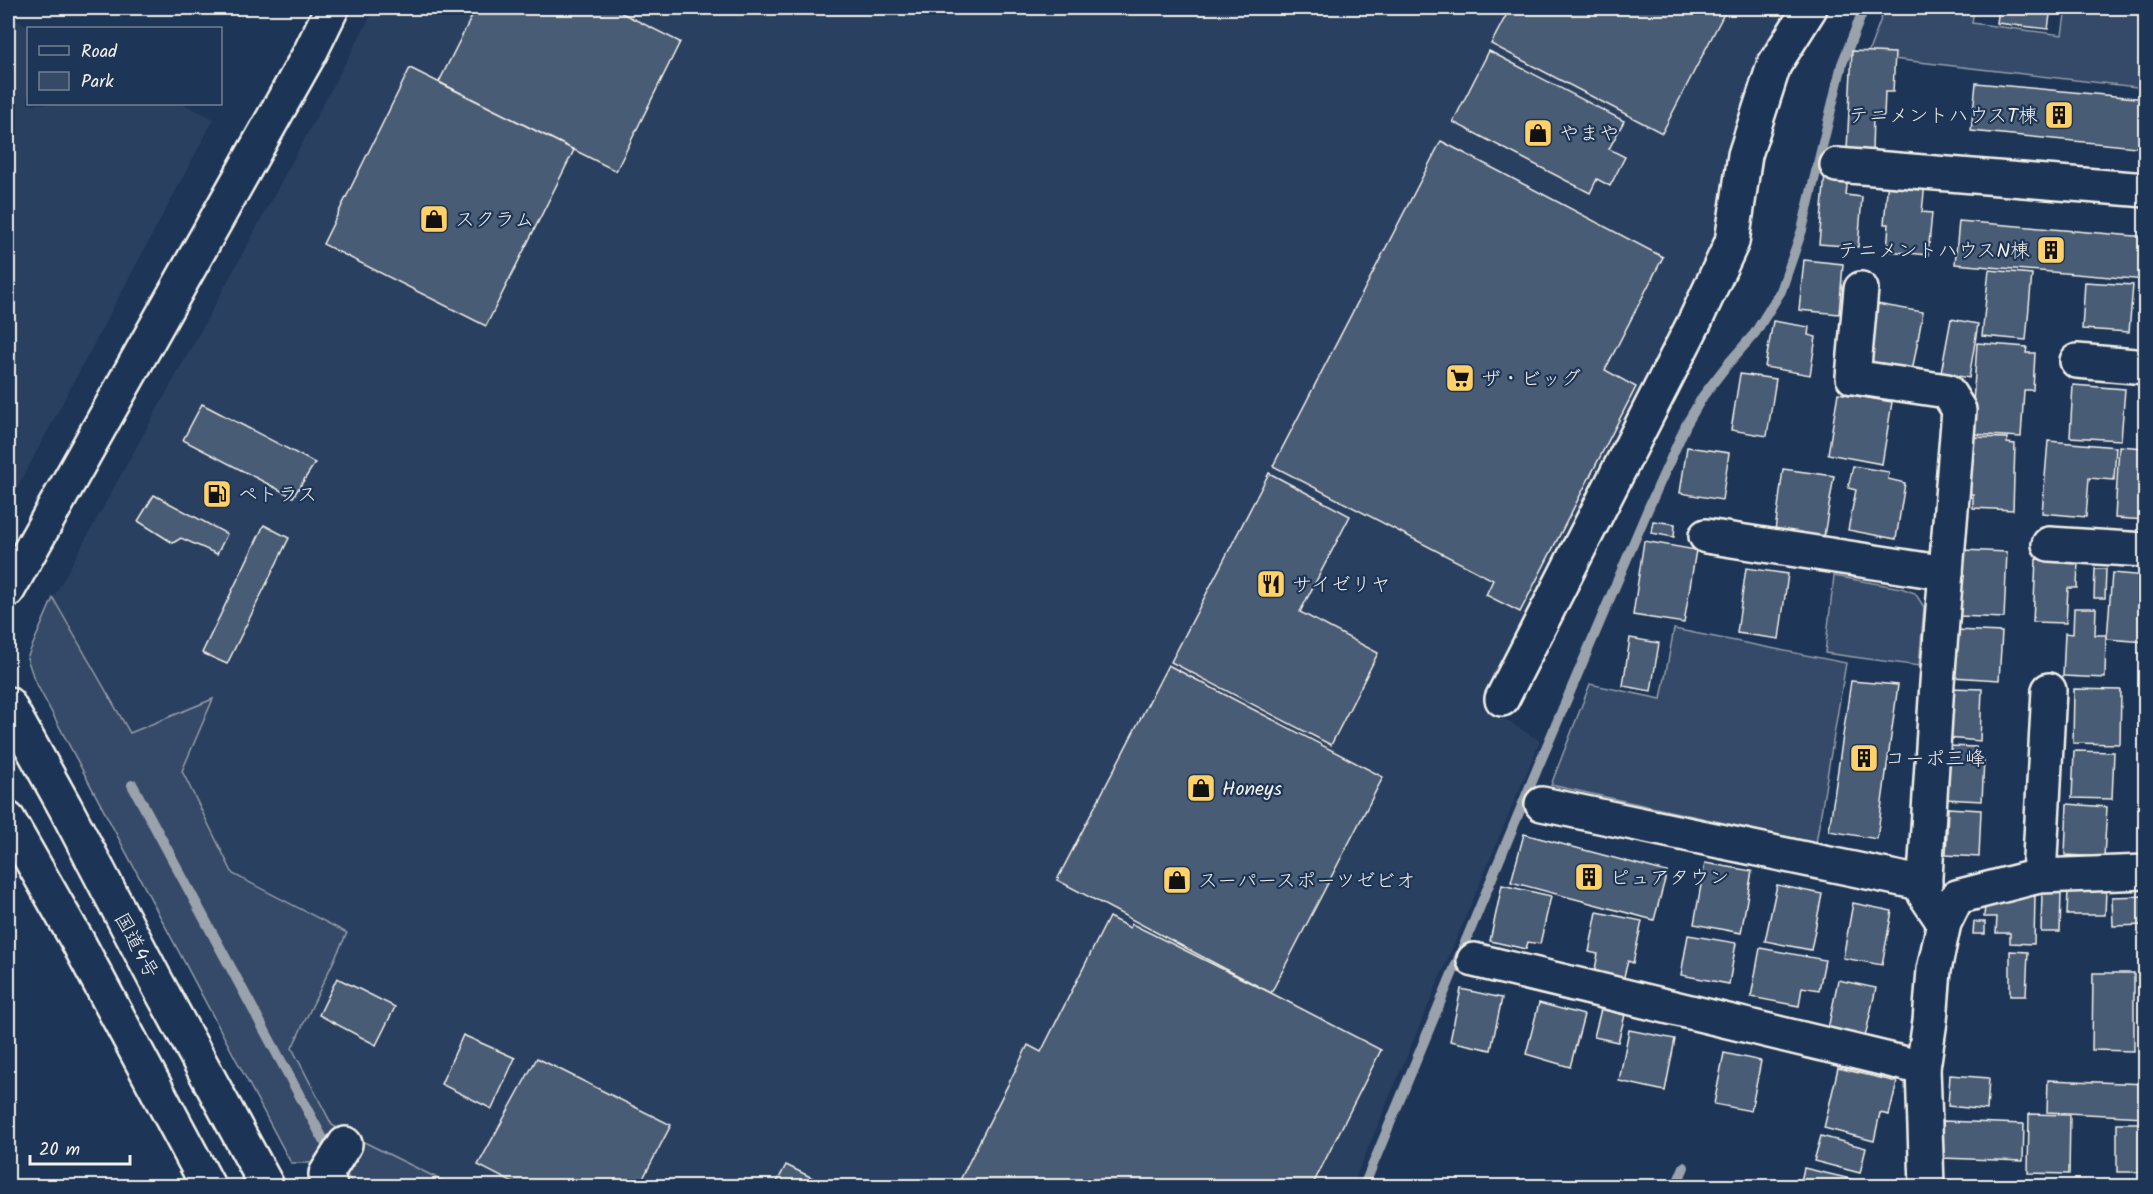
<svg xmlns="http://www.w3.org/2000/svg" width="2153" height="1194" font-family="Kalam,'Klee One',sans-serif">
<rect width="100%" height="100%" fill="#1d3557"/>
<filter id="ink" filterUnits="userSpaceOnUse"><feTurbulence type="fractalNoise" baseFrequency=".0167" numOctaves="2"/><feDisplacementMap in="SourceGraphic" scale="12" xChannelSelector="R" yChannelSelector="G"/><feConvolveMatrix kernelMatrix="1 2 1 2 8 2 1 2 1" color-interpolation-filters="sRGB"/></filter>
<g filter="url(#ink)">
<!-- built -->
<g fill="#2a4060">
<polygon points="375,8 1810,8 1747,95 1730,143 1722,212 1713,256 1482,705 1540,741 1352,1186 452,1186 332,1125 292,1048 347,933 233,874 182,771 212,699 130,733 53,598 217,301"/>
<polygon points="8,16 32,28 28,28 28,104 183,104 214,119 8,505"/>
</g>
<!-- green -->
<g fill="#354a67" stroke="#949ea8" stroke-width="1.5" fill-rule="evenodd">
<polygon points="1885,8 1974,8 1972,23 2062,35 2066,8 2145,8 2145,88 1867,56"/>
<polygon points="1834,576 1901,588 1915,593 1924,607 1919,666 1825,653"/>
<path d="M53,598L130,733L213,699L182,771L233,874L347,933L292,1048L332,1125L339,1129L318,1163H291L34,679L27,658ZM135,780L329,1141L325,1146L128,785Z"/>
<polygon points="1674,629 1846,663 1816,843 1551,785 1590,684 1661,699"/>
<polygon points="360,1140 453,1186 355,1186 345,1173"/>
</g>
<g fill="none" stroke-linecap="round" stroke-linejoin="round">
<!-- stream -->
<g stroke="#9aa2ab" stroke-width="10">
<polyline points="132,785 325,1143"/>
<polyline points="1364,1186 1538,767 1648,509 1686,425 1703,396 1727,365 1755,333 1781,291 1802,230 1842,64 1864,8"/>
<polyline points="1676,1186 1684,1167"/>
</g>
</g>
<!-- building -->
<g fill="#485b74" stroke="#f4f1e8" stroke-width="1.5">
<polygon points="476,8 612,8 680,42 616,171 439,82"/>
<polygon points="1510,8 1727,8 1662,133 1491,44"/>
<polygon points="1999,8 2051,8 2048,29 1997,23"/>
<polygon points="1489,51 1624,121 1609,149 1625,157 1610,186 1597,179 1590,193 1453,122"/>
<polygon points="1852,51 1895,53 1893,92 1885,92 1884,116 1873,116 1872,152 1847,150"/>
<polygon points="410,68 574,150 486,326 323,244"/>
<polygon points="1976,83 2146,99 2146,148 1971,131"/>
<polygon points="1441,141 1663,257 1605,370 1636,387 1520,612 1486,595 1493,580 1273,466"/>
<polygon points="1825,174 1848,176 1846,195 1862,197 1858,247 1819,244"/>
<polygon points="1888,180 1925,183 1922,212 1932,213 1928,255 1887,251 1889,224 1884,224"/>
<polygon points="1959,221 2146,237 2146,280 1955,264"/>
<polygon points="1804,260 1843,264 1839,314 1799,310"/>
<polygon points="1989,270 2032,274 2026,340 1982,336"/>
<polygon points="2085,282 2133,285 2129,332 2082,329"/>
<polygon points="1877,304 1923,312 1912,372 1867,363"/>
<polygon points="1951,319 1978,324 1969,378 1941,373"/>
<polygon points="1773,321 1809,327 1808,335 1816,337 1810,375 1765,367"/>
<polygon points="1977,343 2027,347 2026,353 2035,353 2033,390 2024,390 2021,437 1971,434"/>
<polygon points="1740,374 1776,379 1767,436 1731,430"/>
<polygon points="2073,385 2125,389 2121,440 2070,437"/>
<polygon points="1838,393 1892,402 1882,464 1828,454"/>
<polygon points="202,404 315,463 293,497 183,440"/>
<polygon points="1971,437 2007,438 2007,443 2015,444 2013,510 1973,508 1973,494 1969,494"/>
<polygon points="2048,441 2116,447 2114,480 2089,478 2086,517 2042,513"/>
<polygon points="2119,446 2146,448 2146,520 2115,518"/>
<polygon points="1687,447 1729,453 1722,500 1680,493"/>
<polygon points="1853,466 1889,472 1888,479 1905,483 1896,539 1848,530 1856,490 1848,488"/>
<polygon points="1783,469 1834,476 1824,536 1775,531"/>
<polygon points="1269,473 1350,516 1300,612 1378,653 1331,745 1171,662"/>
<polygon points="154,495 227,534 217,554 181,538 173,543 138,521"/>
<polygon points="1653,521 1675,524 1674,537 1651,533"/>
<polygon points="264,525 289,538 227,664 202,653"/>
<polygon points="1644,541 1696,550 1684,623 1633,615"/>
<polygon points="1963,550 2007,552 2004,618 1959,616"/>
<polygon points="2036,559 2078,561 2077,588 2068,588 2066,623 2033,622"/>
<polygon points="1746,568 1788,574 1779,639 1737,633"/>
<polygon points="2095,569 2106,569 2105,598 2094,598"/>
<polygon points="2112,573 2146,576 2146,642 2107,639"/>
<polygon points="2074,608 2096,608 2095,635 2106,635 2105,678 2063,676 2065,633 2073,634"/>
<polygon points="1955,630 2002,632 1999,680 1952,677"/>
<polygon points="1630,638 1659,643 1651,691 1623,686"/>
<polygon points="1168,665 1383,777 1271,993 1057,880"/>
<polygon points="1851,681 1898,685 1877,839 1829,831"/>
<polygon points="1950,688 1982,689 1980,741 1947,738"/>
<polygon points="2074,689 2121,690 2120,744 2073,743"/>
<polygon points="1947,746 1976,747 1976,759 1984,759 1982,801 1944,799"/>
<polygon points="2074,751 2114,752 2112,799 2072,798"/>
<polygon points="2067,804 2107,807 2104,857 2065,855"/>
<polygon points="1948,808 1981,810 1979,857 1946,855"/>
<polygon points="1524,834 1667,872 1654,920 1511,882"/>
<polygon points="1705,863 1752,871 1741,933 1694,924"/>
<polygon points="1502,885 1551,896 1540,944 1528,942 1526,949 1490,941"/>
<polygon points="1777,885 1822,894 1811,950 1765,941"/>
<polygon points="2068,890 2106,890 2105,915 2067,915"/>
<polygon points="2042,893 2061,893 2060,932 2041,932"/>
<polygon points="2001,894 2035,895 2034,944 2010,943 2010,933 1996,933 1997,917 1984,917 1985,905"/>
<polygon points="2146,896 2146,925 2113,926 2112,897"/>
<polygon points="1853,903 1892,911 1882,965 1843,958"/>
<polygon points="1597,912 1642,921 1633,963 1628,961 1623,980 1594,974 1598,954 1589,952"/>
<polygon points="1109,917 1130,928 1132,924 1271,993 1381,1050 1312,1186 957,1186 1028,1045 1041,1052"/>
<polygon points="1974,922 1985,922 1985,934 1973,934"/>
<polygon points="1688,935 1736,943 1729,984 1681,975"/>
<polygon points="1760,948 1825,960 1819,990 1802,987 1799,1006 1751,997"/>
<polygon points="2010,951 2028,952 2026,996 2010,996"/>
<polygon points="2093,973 2134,973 2134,1051 2092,1050"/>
<polygon points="337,978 395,1007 376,1045 319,1015"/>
<polygon points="1838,980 1876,988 1865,1037 1828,1029"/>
<polygon points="1461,989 1502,998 1491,1050 1450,1041"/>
<polygon points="1539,1003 1584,1015 1570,1067 1526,1054"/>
<polygon points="1601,1009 1625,1015 1618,1042 1594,1037"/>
<polygon points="1629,1030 1675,1039 1665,1091 1619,1081"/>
<polygon points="463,1035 515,1058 492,1109 441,1084"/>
<polygon points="1724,1053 1761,1061 1751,1111 1714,1104"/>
<polygon points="537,1058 671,1125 639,1186 519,1186 478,1165"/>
<polygon points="1838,1068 1897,1082 1889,1115 1880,1113 1874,1141 1824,1128"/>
<polygon points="1950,1075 1989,1078 1987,1110 1948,1106"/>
<polygon points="2048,1080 2146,1084 2146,1117 2047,1112"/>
<polygon points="2029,1114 2070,1115 2069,1174 2028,1173"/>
<polygon points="1943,1121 2024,1124 2023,1161 1942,1158"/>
<rect x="2117" y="1123" width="29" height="49"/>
<polygon points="1821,1136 1866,1148 1860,1173 1814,1161"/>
<polygon points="786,1165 829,1186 775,1186"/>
<polygon points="1804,1168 1851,1179 1850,1186 1800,1186"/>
</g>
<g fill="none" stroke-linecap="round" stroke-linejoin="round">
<!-- minor casing -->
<g stroke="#f4f1e8" stroke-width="38">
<g id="minor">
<polyline points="1837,165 2146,190"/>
<polyline points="1861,289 1853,377 1947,391 1959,410 1937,683 1924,893 1944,923"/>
<polyline points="2077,361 2146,367"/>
<polyline points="1706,536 1946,573"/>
<polyline points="2049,544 2146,550"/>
<polyline points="8,590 310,53 332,8"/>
<polyline points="1502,699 1696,319 1732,242 1745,155 1774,65 1810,8"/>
<polyline points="1542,804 1925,884"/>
<polyline points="2039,876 2049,690"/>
<polyline points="1474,960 1923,1068"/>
<polyline points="330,1186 326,1174 345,1144"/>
<polyline points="1927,1186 1923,1068 1930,1021 1934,970 1944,923 1957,897 2039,876 2146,872"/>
</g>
</g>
<!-- highway casing -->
<g stroke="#f4f1e8" stroke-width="38">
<g id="highway">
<polyline points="8,704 65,807 156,981 267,1186"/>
<polyline points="8,819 78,942 208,1186"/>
</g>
</g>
<!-- minor -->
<use href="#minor" stroke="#1d3557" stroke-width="33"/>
<!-- highway -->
<use href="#highway" stroke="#1d3557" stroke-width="33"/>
</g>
</g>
<!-- icons -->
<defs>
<g id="building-square" transform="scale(1.5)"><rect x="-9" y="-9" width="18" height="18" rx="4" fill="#ffd166" stroke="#1d3557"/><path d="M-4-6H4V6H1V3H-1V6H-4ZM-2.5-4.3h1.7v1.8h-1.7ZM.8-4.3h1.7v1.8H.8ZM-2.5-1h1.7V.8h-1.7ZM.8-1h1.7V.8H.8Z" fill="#111"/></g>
<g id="shop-square" transform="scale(1.5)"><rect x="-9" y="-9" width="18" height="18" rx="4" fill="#ffd166" stroke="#1d3557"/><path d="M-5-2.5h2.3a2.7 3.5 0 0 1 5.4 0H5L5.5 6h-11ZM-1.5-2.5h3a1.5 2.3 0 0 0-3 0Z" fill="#111"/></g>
<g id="supermarket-square" transform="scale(1.5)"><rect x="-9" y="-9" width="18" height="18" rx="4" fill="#ffd166" stroke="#1d3557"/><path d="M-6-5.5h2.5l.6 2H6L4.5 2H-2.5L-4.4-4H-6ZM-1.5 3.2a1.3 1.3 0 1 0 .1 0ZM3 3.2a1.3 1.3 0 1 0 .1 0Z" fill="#111"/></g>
<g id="fuel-square" transform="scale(1.5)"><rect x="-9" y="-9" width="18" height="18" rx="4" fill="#ffd166" stroke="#1d3557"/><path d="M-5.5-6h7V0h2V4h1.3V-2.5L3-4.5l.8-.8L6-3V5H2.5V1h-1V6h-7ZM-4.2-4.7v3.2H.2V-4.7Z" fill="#111"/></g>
<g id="restaurant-square" transform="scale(1.5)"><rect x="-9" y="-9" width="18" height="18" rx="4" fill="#ffd166" stroke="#1d3557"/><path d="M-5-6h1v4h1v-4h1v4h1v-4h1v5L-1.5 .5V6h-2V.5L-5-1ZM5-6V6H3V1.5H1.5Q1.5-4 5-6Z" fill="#111"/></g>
</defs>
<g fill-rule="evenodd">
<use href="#building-square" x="2059" y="115"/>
<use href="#shop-square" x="1538" y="133"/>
<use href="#shop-square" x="434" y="219"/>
<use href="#building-square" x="2051" y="250"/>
<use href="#supermarket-square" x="1460" y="378"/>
<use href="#fuel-square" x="217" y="494"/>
<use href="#restaurant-square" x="1271" y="584"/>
<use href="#building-square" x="1864" y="758"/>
<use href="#shop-square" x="1201" y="788"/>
<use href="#building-square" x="1589" y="877"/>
<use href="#shop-square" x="1177" y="880"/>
</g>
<g text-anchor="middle" stroke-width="4.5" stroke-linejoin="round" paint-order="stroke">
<!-- poi labels -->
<g font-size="20" fill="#f4f1e8" stroke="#1d3557" text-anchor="start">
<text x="2038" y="122" text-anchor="end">テニメントハウスT棟</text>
<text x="1559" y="140">やまや</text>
<text x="455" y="226">スクラム</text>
<text x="2030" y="257" text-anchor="end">テニメントハウスN棟</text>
<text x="1481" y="385">ザ・ビッグ</text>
<text x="238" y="501">ペトラス</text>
<text x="1292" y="591">サイゼリヤ</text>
<text x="1885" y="765">コーポ三峰</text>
<text x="1222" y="795">Honeys</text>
<text x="1610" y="884">ピュアタウン</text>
<text x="1198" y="887">スーパースポーツゼビオ</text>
</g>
<!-- street labels -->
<g font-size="20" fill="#f4f1e8" stroke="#1d3557">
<text transform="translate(137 945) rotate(62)" y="7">国道4号</text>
</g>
</g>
<!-- margin -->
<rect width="2153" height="1194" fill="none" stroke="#1d3557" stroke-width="30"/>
<rect x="15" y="15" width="2123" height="1164" fill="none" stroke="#f4f1e8" stroke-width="2" filter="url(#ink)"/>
<!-- legend -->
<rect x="27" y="27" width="195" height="78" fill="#1d3557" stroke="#738091" stroke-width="1.5"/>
<rect x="39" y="46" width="30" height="9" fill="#1d3557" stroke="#738091" stroke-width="1.5"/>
<text x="81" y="57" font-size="18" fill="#f4f1e8">Road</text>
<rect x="39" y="72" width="30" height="18" fill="#354a67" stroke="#738091" stroke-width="1.5"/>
<text x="81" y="87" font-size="18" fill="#f4f1e8">Park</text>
<!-- scale -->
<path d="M30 1155v9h100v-9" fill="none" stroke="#f4f1e8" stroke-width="3"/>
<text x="39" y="1155" font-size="18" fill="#f4f1e8" stroke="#1d3557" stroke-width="4.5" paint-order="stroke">20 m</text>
</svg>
